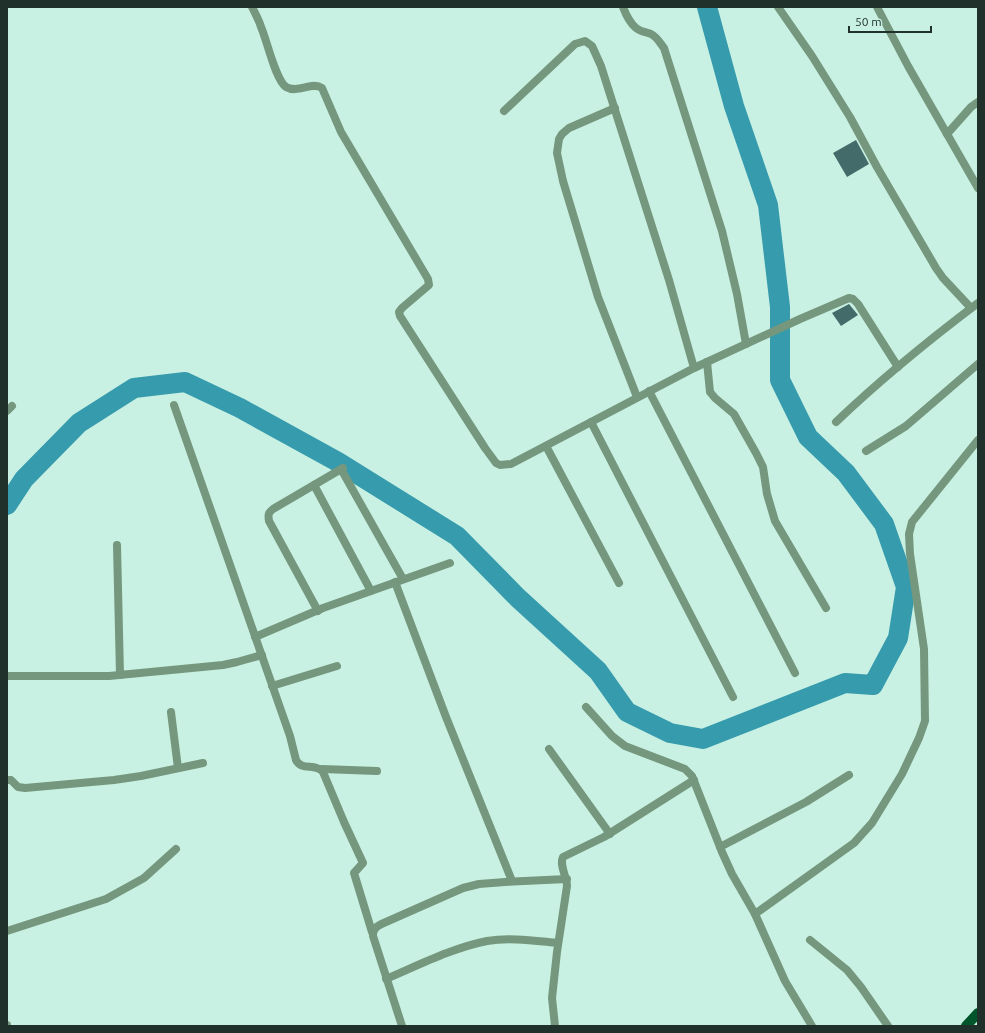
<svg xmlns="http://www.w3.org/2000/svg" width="985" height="1033" font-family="Ubuntu,sans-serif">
<rect width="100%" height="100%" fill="#c9f1e3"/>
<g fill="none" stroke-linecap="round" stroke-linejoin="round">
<!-- river -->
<polyline stroke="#369bad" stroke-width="20" points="7,505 24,479 79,423 134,388 185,382 240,408 338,462 457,536 518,598 598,671 627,712 670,733 703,739 845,683 873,685 898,638 906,587 884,524 846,473 808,437 780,380 780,307 768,205 734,106 707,7"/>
</g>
<!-- building -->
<g fill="#436b69">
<polygon points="856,140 869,164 847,177 833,153"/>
<polygon points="849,304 858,315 841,326 832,313"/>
</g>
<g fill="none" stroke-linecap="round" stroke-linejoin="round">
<!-- minor -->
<g stroke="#75977e" stroke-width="8">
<path d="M252,7C255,13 259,20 261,27C267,40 275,79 286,87C298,94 312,81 322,88L341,132L428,279L429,285L402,308L399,312L400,316L485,448L496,463L500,465L511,464L694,368L800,319L849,298L853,299L858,304L898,367"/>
<path d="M623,7C626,15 630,23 636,28C641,32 646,32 651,34C657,37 660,43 664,48L722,231L737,294L746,344"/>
<polyline points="778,7 812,56 850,117 877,167 936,268 943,278 971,308"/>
<polyline points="877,7 908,66 978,188"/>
<polyline points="615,108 569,128 562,134 559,139 557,153 563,181 598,297 637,397"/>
<polyline points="504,111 575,44 585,41 592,46 601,66 669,280 694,368"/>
<polyline points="947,134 971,107 978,102"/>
<polyline points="707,362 710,392 715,398 734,414 756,453 763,467 767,494 775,521 826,608"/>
<polyline points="649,391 795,673"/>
<path d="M174,405L263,659L290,736L296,760C301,771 316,763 323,772L344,822L363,863L354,873L372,932"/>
<polyline points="7,411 12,406"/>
<polyline points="591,422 733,697"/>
<path d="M836,422C880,380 929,340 978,303"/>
<polyline points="546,446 619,583"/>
<polyline points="866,451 906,426 978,364"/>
<polyline points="341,469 403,579"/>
<polyline points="314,485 371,591"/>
<polyline points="117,545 120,675"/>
<polyline points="395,582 446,717 512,881"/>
<path d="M318,611L269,521C268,515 268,513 273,509L343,468"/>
<polyline points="255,637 323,608 450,563"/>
<polyline points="7,676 109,676 223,665 237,662 262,655"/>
<polyline points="272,686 337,666"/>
<polyline points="586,707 612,736 625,746 685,769 692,776 722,852 732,874 755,914 785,981 812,1026"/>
<polyline points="171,712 178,768"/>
<polyline points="549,749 610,834"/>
<polyline points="322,769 377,771"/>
<polyline points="7,780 11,780 18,787 25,788 114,780 141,776 203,763"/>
<polyline points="720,847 806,802 849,775"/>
<polyline points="755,914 854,843 872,823 902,774 919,738 925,721 924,649 910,554 909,534 912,522 978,440"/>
<polyline points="7,931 106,899 144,878 176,849"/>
<polyline points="810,940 847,970 861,987 888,1026"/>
<path d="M386,979C419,965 452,948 487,941C510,937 536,941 558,943"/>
<polyline points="7,1025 7,1026"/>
<path d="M402,1026L373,936C372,928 379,925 386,922L463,888L479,884L505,882L567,879"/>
<path d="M555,1026L552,998L557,952L567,886C567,877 559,865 563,857L604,837L694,780"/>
</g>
<!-- primary -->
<polyline stroke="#02552a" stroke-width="10" points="966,1026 978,1013"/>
</g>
<!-- border -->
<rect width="985" height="1033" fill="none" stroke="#20302b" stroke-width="16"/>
<!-- scale -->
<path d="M849 26v6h82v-6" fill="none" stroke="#20302b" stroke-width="2"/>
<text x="855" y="26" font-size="12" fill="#20302b" stroke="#c9f1e3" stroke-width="3" paint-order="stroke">50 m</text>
</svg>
